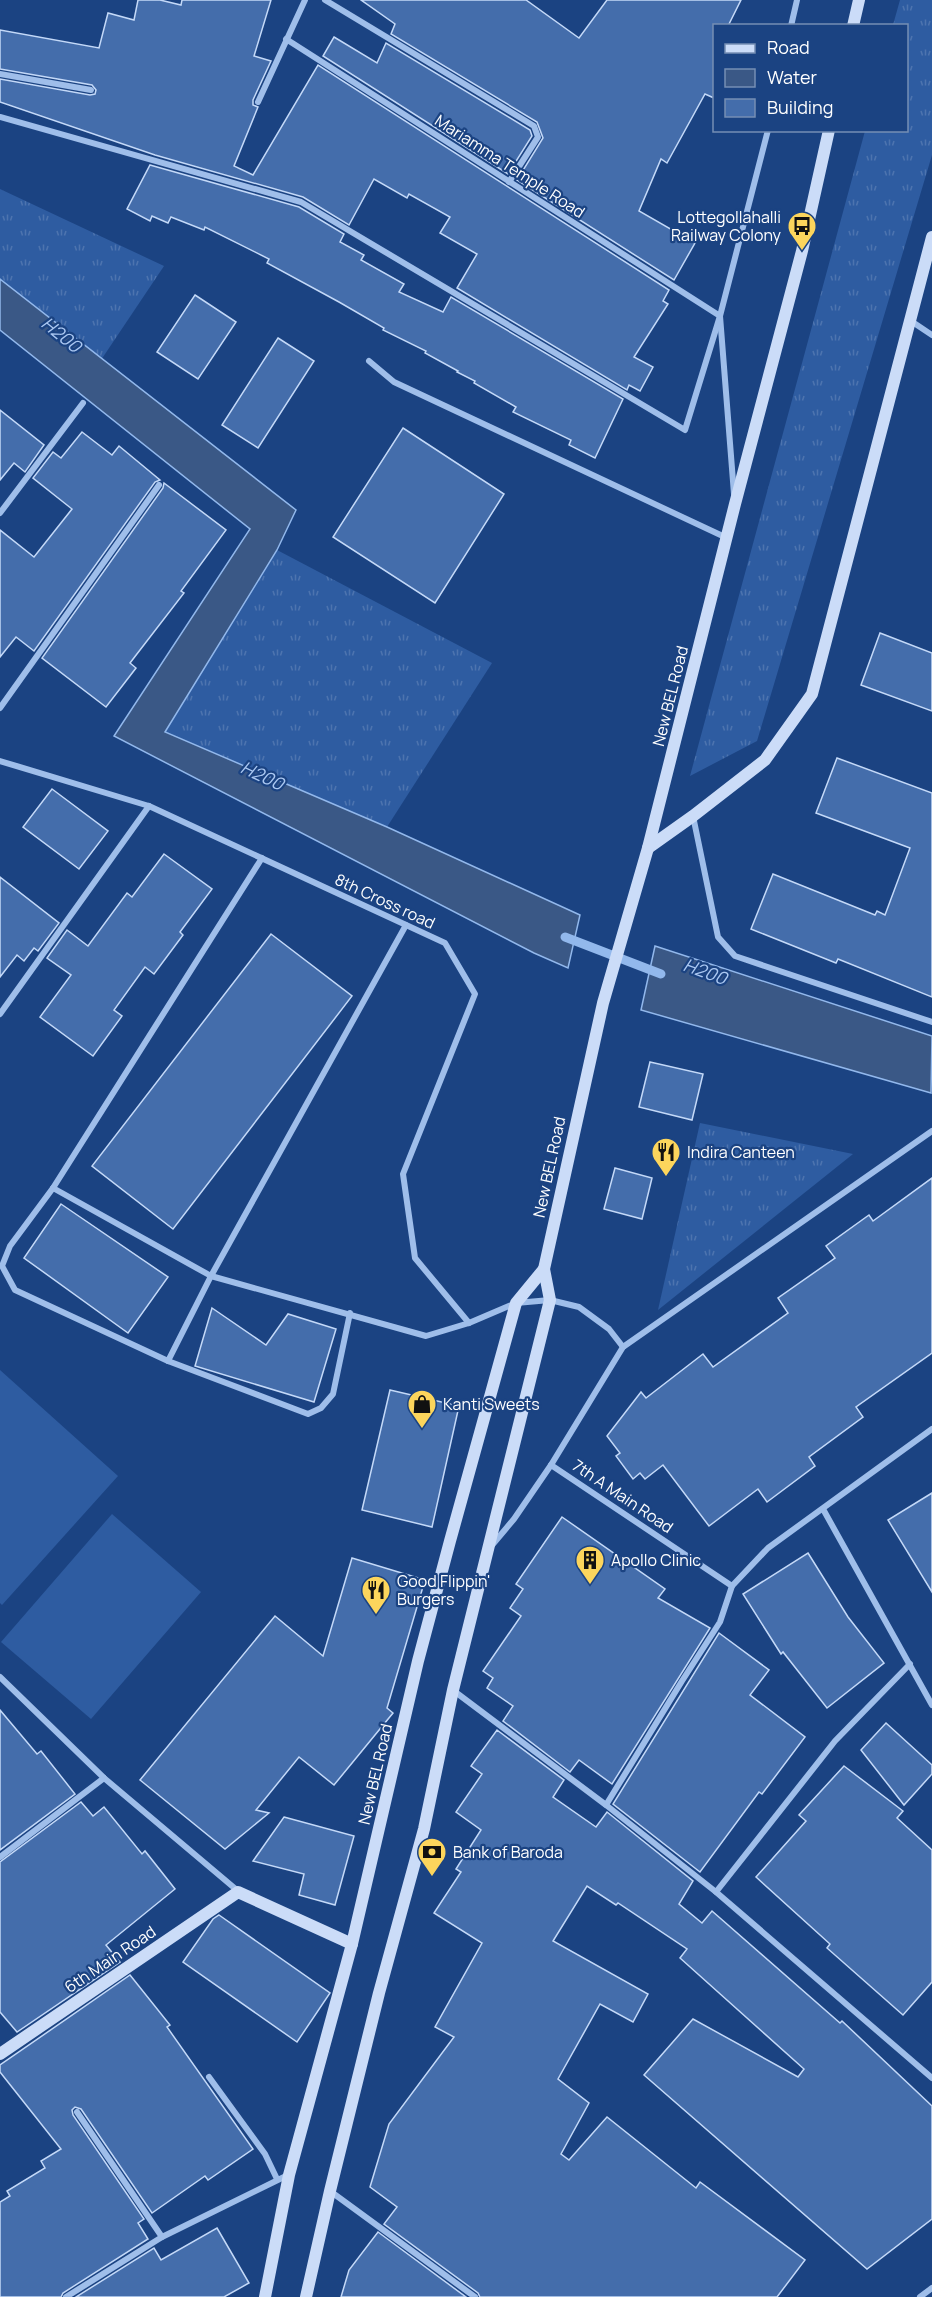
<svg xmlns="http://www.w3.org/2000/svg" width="932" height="2297" font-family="Manrope,sans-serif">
<defs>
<pattern id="grass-tufts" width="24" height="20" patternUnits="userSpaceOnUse" patternTransform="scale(1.5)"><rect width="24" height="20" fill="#2e5ca1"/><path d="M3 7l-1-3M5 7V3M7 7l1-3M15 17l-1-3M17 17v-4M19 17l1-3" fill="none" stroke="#4d74af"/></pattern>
</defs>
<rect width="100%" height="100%" fill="#1b4382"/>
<!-- grass -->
<g fill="url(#grass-tufts)">
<polygon points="900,0 932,0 932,155 757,741 690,776 865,131 906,130 906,26 893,25"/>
<polygon points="0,189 164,266 101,360 0,279"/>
<polygon points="277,550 492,663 387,827 165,732"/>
<polygon points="700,1123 853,1154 658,1310"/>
</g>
<!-- garden -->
<g fill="#2e5ca1">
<polygon points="0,1370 118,1476 2,1605 0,1603"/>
<polygon points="112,1514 201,1592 91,1719 1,1642"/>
</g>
<!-- water -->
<g fill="#3a5886" stroke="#92b8ec" stroke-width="1.5">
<polygon points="0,279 296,510 277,550 165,732 387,827 580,915 568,968 534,953 114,736 250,529 0,330"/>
<polygon points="655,946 932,1036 931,1093 641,1010"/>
</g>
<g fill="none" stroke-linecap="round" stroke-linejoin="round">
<!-- stream -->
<polyline stroke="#92b8ec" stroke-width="9" points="565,937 661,974"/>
</g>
<!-- building -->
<g fill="#446dab" stroke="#c4d9f8" stroke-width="1.5">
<polygon points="138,0 160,0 181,5 182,0 271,0 254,56 271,61 253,100 253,105 258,107 234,166 253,175 318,65 669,290 663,301 668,304 634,357 653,367 640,391 629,385 627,390 457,288 477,254 440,233 450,217 409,194 407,198 374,179 349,225 303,197 155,155 0,102 0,79 90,95 95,94 96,90 92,85 0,69 0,30 99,48 108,13 134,20"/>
<polygon points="361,0 526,0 579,38 607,0 741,0 728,26 714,26 714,98 705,94 667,163 661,159 639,211 695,243 674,280 517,180 543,138 537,122 391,34 395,24"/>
<polygon points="334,37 377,63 386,43 530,130 532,136 508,174 323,56"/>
<polygon points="150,165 299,207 344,234 340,242 364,255 361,260 404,284 399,292 443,312 451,297 623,399 595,458 569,445 571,440 513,412 516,407 474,383 475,381 457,372 458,371 425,353 426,351 383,330 384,328 339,302 267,263 269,259 205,227 204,230 171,217 168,223 152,216 150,221 127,209"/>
<polygon points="195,295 236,322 198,379 157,352"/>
<polygon points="278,338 314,361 258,448 222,425"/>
<polygon points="0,410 44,445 25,472 14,463 0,480"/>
<polygon points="403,428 504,494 435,603 333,537"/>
<polygon points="82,432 112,455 119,446 160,480 155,482 34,651 16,637 0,657 0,530 34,557 72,509 33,478 53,452 61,458"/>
<polygon points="164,483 226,530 181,591 184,593 130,663 136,668 106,707 42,658 163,488"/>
<polygon points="880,633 932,653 932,711 861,685"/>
<polygon points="837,758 932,793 932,997 838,959 836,963 751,929 773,874 875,915 877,911 885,915 910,848 816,813"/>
<polygon points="52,789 108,831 79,869 23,827"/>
<polygon points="164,854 212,889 180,932 183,935 154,974 145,967 114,1010 122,1016 93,1056 40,1017 71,975 47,958 67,930 88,946 127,893 132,897"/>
<polygon points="0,877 59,923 38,951 34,948 24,961 17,955 0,977"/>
<polygon points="271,934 352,996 173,1229 92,1166"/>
<polygon points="650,1062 703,1074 692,1120 639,1107"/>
<polygon points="615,1168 652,1178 642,1219 604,1209"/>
<polygon points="932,1178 932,1353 856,1407 863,1417 809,1457 815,1466 767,1502 758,1489 709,1526 663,1465 645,1479 640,1473 633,1479 616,1456 620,1453 607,1436 641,1392 646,1398 703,1354 713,1367 788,1313 778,1298 835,1258 826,1246 869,1215 873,1221"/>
<polygon points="61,1204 168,1277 128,1333 24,1258"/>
<polygon points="212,1308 266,1345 288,1314 336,1329 314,1402 195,1366"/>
<polygon points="390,1390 459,1406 432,1527 362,1510"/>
<polygon points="932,1493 932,1592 888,1520"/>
<polygon points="562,1517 665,1589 658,1598 710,1628 612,1784 579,1760 570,1772 503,1721 513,1706 487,1688 493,1678 483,1671 521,1616 510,1608 523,1589 516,1584"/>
<polygon points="808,1553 848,1617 884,1663 827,1708 783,1652 781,1654 743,1594"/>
<polygon points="352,1558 425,1580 387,1708 393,1713 334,1785 299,1757 256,1810 269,1813 225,1849 140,1780 275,1616 323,1656"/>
<polygon points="719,1633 769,1670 750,1695 805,1737 762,1794 759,1792 700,1872 613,1804"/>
<polygon points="0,1710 37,1754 41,1751 75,1794 0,1850"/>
<polygon points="886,1723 932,1765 932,1774 904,1805 861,1750"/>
<polygon points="497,1730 564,1780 553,1797 596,1827 607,1812 693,1881 679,1904 702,1923 712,1911 840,2023 842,2021 932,2106 932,2219 867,2269 644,2075 693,2019 798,2077 804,2069 680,1958 687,1949 618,1903 616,1905 587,1886 553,1941 648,1994 633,2022 600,2004 558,2079 589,2103 561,2154 569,2160 607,2117 696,2188 700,2182 805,2260 777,2297 480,2297 478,2293 384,2224 397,2207 370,2187 389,2124 454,2037 435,2027 482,1943 434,1913 461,1872 456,1869 481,1830 456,1812 482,1774 471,1766"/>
<polygon points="844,1766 903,1811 897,1818 932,1850 932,1982 903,2015 827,1948 830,1944 756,1877 806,1821 799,1815"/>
<polygon points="81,1802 93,1816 104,1807 142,1854 145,1851 175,1889 106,1945 120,1962 17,2032 0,2012 0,1862"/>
<polygon points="284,1817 354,1836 335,1905 299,1895 304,1874 253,1861"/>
<polygon points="219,1915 330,1993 297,2042 183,1962 213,1919"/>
<polygon points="130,1975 170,2025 167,2027 253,2149 208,2180 205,2176 152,2213 81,2109 75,2107 72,2110 73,2115 144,2219 138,2223 148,2239 63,2293 61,2297 0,2297 0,2202 10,2196 7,2191 45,2168 41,2161 61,2149 0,2072 0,2065"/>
<polygon points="217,2228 249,2283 224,2297 76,2297 154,2248 161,2260"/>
<polygon points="378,2232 466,2297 341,2297 349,2270"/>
</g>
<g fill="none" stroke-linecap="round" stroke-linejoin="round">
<!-- street -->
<g stroke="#9fbeea" stroke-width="6">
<polyline points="325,0 534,126 538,137 509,182"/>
<polyline points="791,26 797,0"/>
<polyline points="286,39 720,316 734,494"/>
<polyline points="0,74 91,90"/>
<polyline points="258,102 305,0"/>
<polyline points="0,117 301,202 685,430 720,316 768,130"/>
<polyline points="911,321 932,335"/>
<polyline points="369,361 394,382 727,538"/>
<polyline points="0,513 83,403"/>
<polyline points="0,708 159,485"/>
<polyline points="0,761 149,806 445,943 475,994 403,1174 415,1258 469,1323"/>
<polyline points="693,816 718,937 735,956 932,1022"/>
<polyline points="262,858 53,1188 10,1246 2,1266 15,1290 168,1361 308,1414 321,1408 333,1394 350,1313"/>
<polyline points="0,1014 149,806"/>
<polyline points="53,1188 211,1276 426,1336 469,1323 516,1303 550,1300 579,1307 609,1329 623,1347"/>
<polyline points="168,1361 211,1276 406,925"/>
<polyline points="551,1465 732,1586"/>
<polyline points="823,1509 932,1705"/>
<polyline points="493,1544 514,1519 551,1465 623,1347 932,1131"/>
<polyline points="0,1677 104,1778 238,1891"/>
<polyline points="454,1691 606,1805 716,1892 932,2078"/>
<polyline points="606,1805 682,1681 720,1622 732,1586 768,1548 932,1429"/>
<polyline points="0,1857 104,1778"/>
<polyline points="716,1892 835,1741 910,1664"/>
<polyline points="209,2077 265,2154 277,2179"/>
<polyline points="77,2112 162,2237"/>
<polyline points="330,2191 475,2297"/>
<polyline points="66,2297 162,2237 288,2175"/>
<polyline points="920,2297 932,2288"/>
</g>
<!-- secondary -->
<g stroke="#cbdcf8" stroke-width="12">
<polyline points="853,26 859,0"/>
<polyline points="648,848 693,816 765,760 812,694 932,237"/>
<polyline points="0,2054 238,1892 352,1944"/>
<polyline points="265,2297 289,2175 352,1944 418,1661 450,1541 516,1303 544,1269"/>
<polyline points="306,2297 330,2191 379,1993 424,1829 453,1690 550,1300 544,1269 603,1003 648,848 735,504 802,251 829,130"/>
</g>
</g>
<!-- icons -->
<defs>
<g id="bus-pin" transform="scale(1.5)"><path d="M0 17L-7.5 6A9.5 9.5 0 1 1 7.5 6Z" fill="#fcd55c" stroke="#1b4382"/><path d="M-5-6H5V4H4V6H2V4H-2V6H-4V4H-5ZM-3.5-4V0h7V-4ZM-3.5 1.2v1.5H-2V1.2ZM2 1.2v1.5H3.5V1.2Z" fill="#111"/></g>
<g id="restaurant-pin" transform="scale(1.5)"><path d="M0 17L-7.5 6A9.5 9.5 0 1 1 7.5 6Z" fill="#fcd55c" stroke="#1b4382"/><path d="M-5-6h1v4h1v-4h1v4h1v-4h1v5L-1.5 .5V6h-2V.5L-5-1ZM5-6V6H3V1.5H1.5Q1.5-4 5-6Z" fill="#111"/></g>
<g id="shop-pin" transform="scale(1.5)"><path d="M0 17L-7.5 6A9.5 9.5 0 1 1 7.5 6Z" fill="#fcd55c" stroke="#1b4382"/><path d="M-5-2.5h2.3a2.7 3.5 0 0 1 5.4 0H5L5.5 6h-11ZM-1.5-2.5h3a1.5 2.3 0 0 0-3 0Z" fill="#111"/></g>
<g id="building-pin" transform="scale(1.5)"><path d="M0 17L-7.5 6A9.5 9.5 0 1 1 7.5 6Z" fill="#fcd55c" stroke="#1b4382"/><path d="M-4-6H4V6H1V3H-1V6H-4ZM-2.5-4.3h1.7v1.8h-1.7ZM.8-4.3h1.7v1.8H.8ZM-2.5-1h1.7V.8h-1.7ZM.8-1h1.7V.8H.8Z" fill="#111"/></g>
<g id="bank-pin" transform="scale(1.5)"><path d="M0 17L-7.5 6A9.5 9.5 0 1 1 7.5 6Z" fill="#fcd55c" stroke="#1b4382"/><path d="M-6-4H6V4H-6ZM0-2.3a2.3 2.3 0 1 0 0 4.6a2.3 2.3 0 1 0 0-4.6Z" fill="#111"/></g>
</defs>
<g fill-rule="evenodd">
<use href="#bus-pin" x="802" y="226"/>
<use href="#restaurant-pin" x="666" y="1152"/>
<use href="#shop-pin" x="422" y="1404"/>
<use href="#building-pin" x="590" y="1560"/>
<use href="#restaurant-pin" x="376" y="1590"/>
<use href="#bank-pin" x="432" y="1852"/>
</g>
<g text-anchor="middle" stroke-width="4.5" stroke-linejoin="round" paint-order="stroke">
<!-- street labels -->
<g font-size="16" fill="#fff" stroke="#1b4382">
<text transform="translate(510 166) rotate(33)" y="6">Mariamma Temple Road</text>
<text transform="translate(670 696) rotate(-76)" y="6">New BEL Road</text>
<text transform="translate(385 901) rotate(25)" y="6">8th Cross road</text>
<text transform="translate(549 1167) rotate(-78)" y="6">New BEL Road</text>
<text transform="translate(623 1496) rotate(34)" y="6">7th A Main Road</text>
<text transform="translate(375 1774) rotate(-77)" y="6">New BEL Road</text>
<text transform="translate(110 1959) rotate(-34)" y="6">6th Main Road</text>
</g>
<!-- poi labels -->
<g font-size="16" fill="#fff" stroke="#1b4382" text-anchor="start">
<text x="781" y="223" text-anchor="end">Lottegollahalli<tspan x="781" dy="18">Railway Colony</tspan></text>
<text x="687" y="1158">Indira Canteen</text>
<text x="443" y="1410">Kanti Sweets</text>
<text x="611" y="1566">Apollo Clinic</text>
<text x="397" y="1587">Good Flippin'<tspan x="397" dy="18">Burgers</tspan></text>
<text x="453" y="1858">Bank of Baroda</text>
</g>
<!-- water labels -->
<g font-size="18" font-style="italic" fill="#abc8f2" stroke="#1b4382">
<text transform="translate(61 335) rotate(39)" y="6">H200</text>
<text transform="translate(262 776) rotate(25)" y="6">H200</text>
<text transform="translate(705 972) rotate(20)" y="6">H200</text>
</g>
</g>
<!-- legend -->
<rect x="713" y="24" width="195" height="108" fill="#1b4382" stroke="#768eb4" stroke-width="1.5"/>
<rect x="725" y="44" width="30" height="9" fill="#cbdcf8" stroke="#768eb4" stroke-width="1.5"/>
<text x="767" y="54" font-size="18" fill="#ffffff">Road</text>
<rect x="725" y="69" width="30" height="18" fill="#3a5886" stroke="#768eb4" stroke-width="1.5"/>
<text x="767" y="84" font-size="18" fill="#ffffff">Water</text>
<rect x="725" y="99" width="30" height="18" fill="#446dab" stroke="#768eb4" stroke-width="1.5"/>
<text x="767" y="114" font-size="18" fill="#ffffff">Building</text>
</svg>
